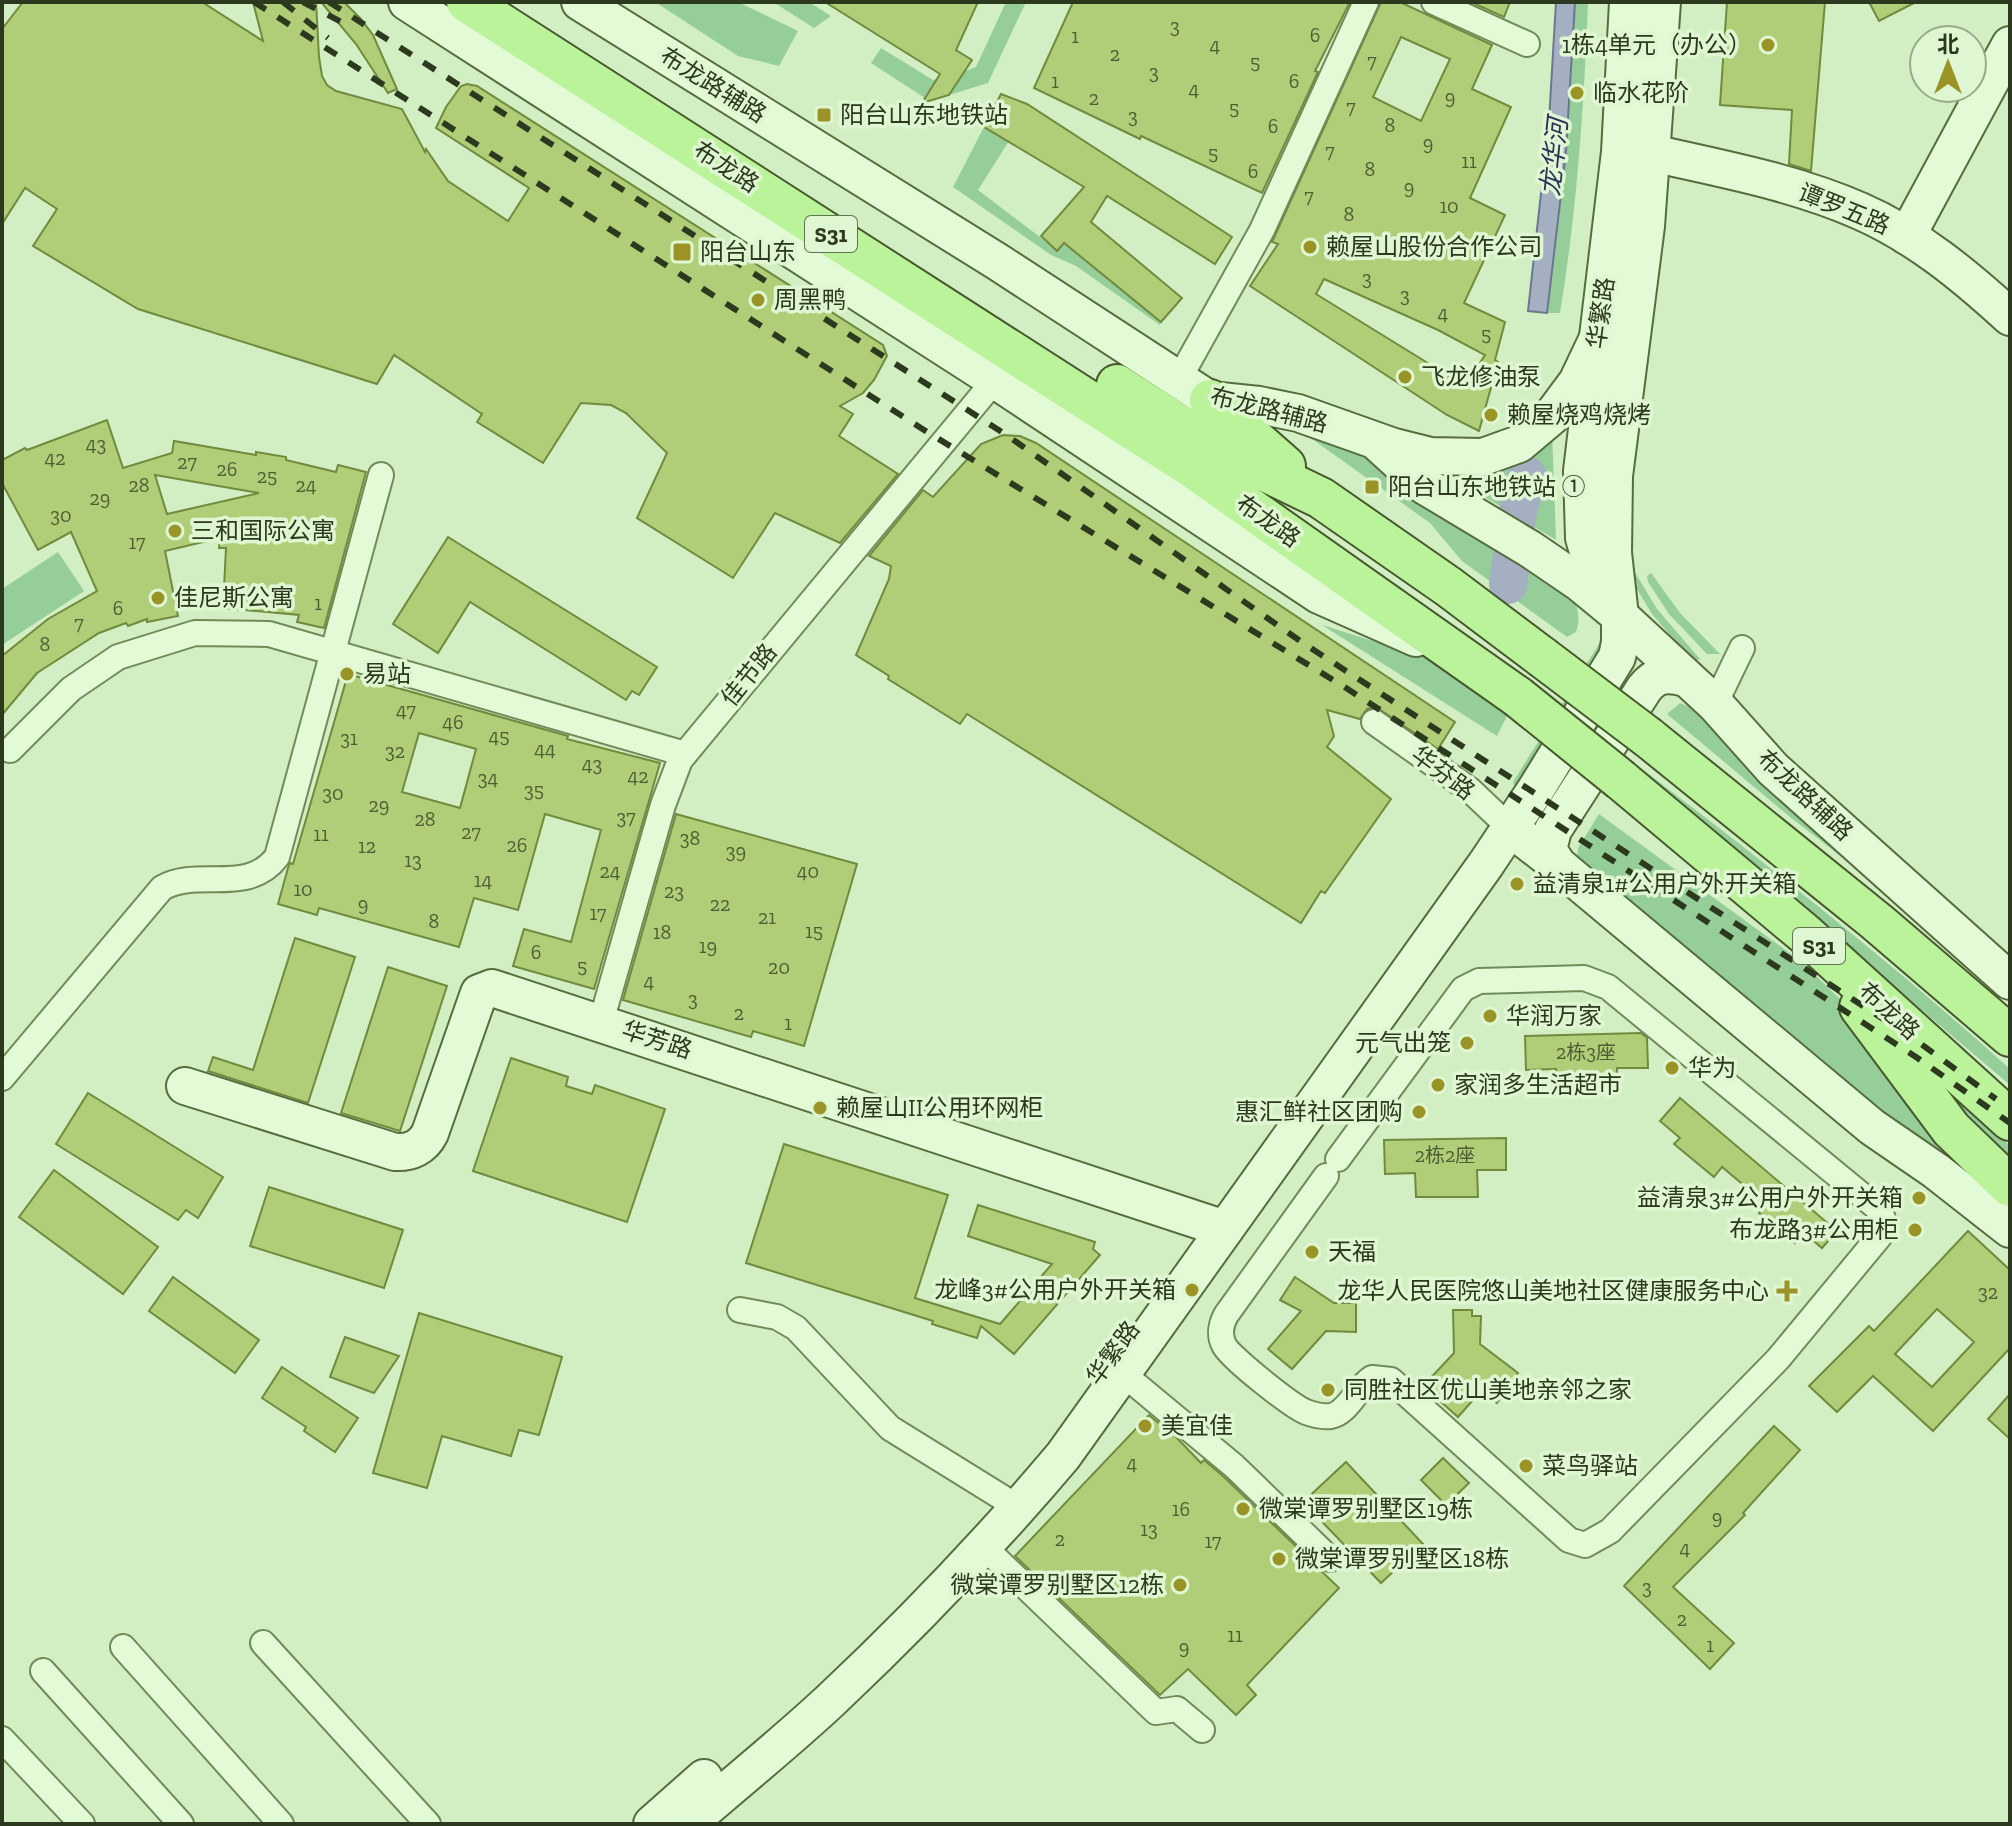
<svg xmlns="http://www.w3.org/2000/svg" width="2012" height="1826" font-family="'Zilla Slab','Noto Sans SC',serif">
<rect width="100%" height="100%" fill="#d2efc3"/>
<!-- green -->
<g fill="#96ce9a">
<polygon points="655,2 738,2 798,31 779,66 738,56"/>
<polygon points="773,2 809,2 831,16 814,28"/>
<polygon points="1006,2 1026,2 988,83 949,95 965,71 976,67"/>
<path d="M1575,2H1588C1584,106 1577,210 1560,313H1547L1566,152Z"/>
<polygon points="881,48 933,80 937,79 925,98 871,63"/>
<polygon points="984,127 1009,141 978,190 1057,250 1064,243 1161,322 1160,325 1076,266 1051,255 953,187"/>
<path d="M1291,424L1327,433L1377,463L1498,543L1518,591L1522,558C1548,574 1589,594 1576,632L1567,637L1462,561L1430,523Z"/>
<polygon points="1552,431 1556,540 1445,473"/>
<polygon points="58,552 84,591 2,645 2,589"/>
<polygon points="1623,566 1631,566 1657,609 1700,659 1693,662 1652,614"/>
<polygon points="1651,573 1680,613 1720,654 1707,654 1669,614 1648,582 1647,576"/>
<polygon points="1322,625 1421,656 1457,670 1510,710 1497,736"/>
<polygon points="1599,644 1603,647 1515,789 1513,782"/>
<polygon points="1680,703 1692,708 1891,895 1790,817 1667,714"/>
<path d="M1633,762C1762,860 1889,960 2010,1069V1085L1631,763Z"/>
<polygon points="1599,814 1802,962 1844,1003 2010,1196 2010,1217 1964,1183 1577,860 1578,848"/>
<polygon points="1913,1065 1954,1093 2010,1146 2010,1175"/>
</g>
<!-- water -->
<g fill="#a5afc2" stroke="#6b7790" stroke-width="2">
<polygon points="1556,2 1575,2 1566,152 1547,313 1528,311 1549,121"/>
<polygon points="1511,475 1538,478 1522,558 1519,591 1496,575 1503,507"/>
</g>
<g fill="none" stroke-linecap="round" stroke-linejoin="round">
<!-- river -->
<polyline stroke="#a5afc2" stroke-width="38" points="1508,585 1517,516 1527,475"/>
</g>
<!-- building -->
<g fill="#afce77" stroke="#708a3e" stroke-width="2" fill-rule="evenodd">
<polygon points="23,2 202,2 263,41 253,2 316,2 319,57 322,76 327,85 336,91 402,109 425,152 426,149 448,181 508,221 529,188 436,128 446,107 461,86 467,84 477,86 883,345 887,356 874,380 863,393 840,406 853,414 839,436 898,474 840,543 775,513 733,578 637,518 667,453 626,413 611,405 581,403 543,463 477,422 482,414 394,355 377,384 138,309 33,246 57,209 25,188 2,224 2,29"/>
<polygon points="321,2 344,2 360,18 373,35 397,89 388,93 356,44"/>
<polygon points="825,2 978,2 956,50 972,60 949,95 922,103 940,74"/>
<polygon points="1073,2 1350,2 1315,71 1318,72 1262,193 1141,136 1140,139 1034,88"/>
<path d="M1381,2H1400L1492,45L1472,89L1511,107L1470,198L1505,215L1464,303L1505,322L1495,360L1498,362L1479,431L1447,415L1250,286L1278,244L1272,242ZM1401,37L1450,59L1421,121L1373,97ZM1324,279L1438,330L1485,355L1465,386L1316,294Z"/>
<polygon points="1476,2 1510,2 1504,17 1475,4"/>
<polygon points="1727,2 1825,2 1811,171 1789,164 1792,110 1720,105"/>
<polygon points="1869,2 1916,2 1879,21"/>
<polygon points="1001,94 1027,104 1232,237 1215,264 1107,196 1091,222 1182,298 1161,322 1064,243 1057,251 1041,236 1084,187 984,127"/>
<path d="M107,420L123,468L172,453L174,441L256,455V452L286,457V460L336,472L338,465L366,472L324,628L297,622L299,615L223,608L226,548H219L220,538L165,551L178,616L147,622V619L128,626L126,623L99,633L37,673L2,715V656L48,619L97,591L71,532L38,550L2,483V460L25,448L27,450ZM155,475L259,493L167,514Z"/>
<polygon points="1003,435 1020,436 1036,443 1455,722 1438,749 1376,707 1367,709 1360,719 1327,710 1334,736 1327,747 1391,799 1325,893 1321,891 1301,923 967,714 960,724 888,679 889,676 856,655 889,579 891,566 869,556 923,490 933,497 981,444"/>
<polygon points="448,537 657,667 639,695 632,691 626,700 470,602 438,653 393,624"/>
<path d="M348,674L568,736L567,739L660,763L594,989L513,966L524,929L571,942L601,830L545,814L518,910L474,898L459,947L319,908L317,915L278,904L288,868L290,863L293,864ZM419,733L476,749L460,808L402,792Z"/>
<polygon points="676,814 857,864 804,1046 753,1031 751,1037 623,1000"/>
<polygon points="295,938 355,957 308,1103 208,1071 213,1057 253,1070"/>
<polygon points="388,967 447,986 400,1131 341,1113"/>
<polygon points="1641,1033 1647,1038 1648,1068 1617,1068 1618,1093 1557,1094 1556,1069 1526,1070 1525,1036"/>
<polygon points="511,1058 568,1077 566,1086 592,1094 595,1085 665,1109 627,1222 473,1171"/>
<polygon points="88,1093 223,1177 198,1218 186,1210 178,1220 56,1144"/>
<polygon points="1680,1098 1837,1231 1822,1248 1804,1233 1795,1243 1759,1213 1766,1204 1722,1167 1714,1177 1674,1144 1680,1138 1660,1121"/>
<polygon points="1506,1138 1506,1170 1477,1170 1478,1197 1416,1197 1415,1173 1385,1174 1384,1140"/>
<polygon points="784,1144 948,1195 915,1298 1000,1324 1052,1264 968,1236 978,1205 1095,1242 1093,1249 1100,1255 1014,1354 981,1326 977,1338 932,1324 933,1321 746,1263"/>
<polygon points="54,1170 158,1247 123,1294 19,1217"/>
<polygon points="269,1187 403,1230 384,1288 250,1246"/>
<path d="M1968,1231L2010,1270V1348L1933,1431L1873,1376L1837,1412L1809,1386L1869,1326L1874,1331ZM1937,1309L1974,1342L1932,1387L1895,1354Z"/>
<polygon points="173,1277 259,1340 235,1373 149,1311"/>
<polygon points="1295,1277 1334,1303 1356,1303 1356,1332 1326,1331 1292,1369 1268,1349 1301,1311 1280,1300"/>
<polygon points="1453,1310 1472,1310 1472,1316 1481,1316 1480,1344 1518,1373 1497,1403 1481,1391 1458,1417 1423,1386 1454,1353"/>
<polygon points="419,1313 562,1357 539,1435 519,1430 511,1456 442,1436 427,1488 373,1473"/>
<polygon points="345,1337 399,1356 374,1393 330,1377"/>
<polygon points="282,1367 358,1418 335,1452 304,1431 306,1427 262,1398"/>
<polygon points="2010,1394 2010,1439 1988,1419"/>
<polygon points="1149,1415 1177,1438 1201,1463 1204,1460 1224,1477 1339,1588 1247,1685 1256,1695 1236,1715 1188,1669 1160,1695 1015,1556"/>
<polygon points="1774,1426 1800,1450 1743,1513 1745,1515 1673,1587 1734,1643 1710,1669 1624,1586"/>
<polygon points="1443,1458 1469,1483 1446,1505 1421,1480"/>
<polygon points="1346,1462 1423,1544 1381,1583 1303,1502"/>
</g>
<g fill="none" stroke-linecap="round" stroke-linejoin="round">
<!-- street casing -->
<g stroke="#728a59" stroke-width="28">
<g id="street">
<polyline points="1434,2 1527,44"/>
<polyline points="1179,379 1262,230 1366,2"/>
<polyline points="1715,704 1742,648"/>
<polyline points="1374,722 1470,790 1509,827"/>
<polyline points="10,750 71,689 118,657 195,633 269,634 685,754"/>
<polyline points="601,1022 663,805 680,760 995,380"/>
<path d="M2,1078L162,888C199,867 247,896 277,857L381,475"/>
<path d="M1326,1176L1226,1315C1221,1324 1219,1335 1224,1345C1229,1357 1293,1407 1306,1412C1314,1415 1323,1417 1331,1416C1348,1413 1357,1387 1372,1378L1391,1380L1569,1540L1585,1545L1610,1531L1778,1359L1879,1237C1886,1224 1885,1217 1875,1206L1608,987L1584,978L1479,981L1463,989L1338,1159"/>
<polyline points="740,1310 777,1317 796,1328 890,1428 1003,1498"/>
<polyline points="1122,1373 1234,1466 1330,1559"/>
<polyline points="984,1547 1156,1712 1177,1709 1202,1730"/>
<polyline points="263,1643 428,1824"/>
<polyline points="123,1647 281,1824"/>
<polyline points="43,1671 181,1824"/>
<polyline points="2,1739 82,1824"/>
</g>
</g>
<!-- secondary casing -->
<g stroke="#566c3c" stroke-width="40">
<g id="secondary">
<polyline points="407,2 995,380 1319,595 1416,638"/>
<polyline points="580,2 998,262 1210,400 1259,405 1298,413 1394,447 1430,456 1483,457 1519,444 1551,417 1577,382 1597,340"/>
<path d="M1652,153C1722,169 1794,182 1860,211C1917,236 1964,275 2010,317"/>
<polyline points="1907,236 2010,45"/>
<polyline points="1380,445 1425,486 1530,549 1580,583 1620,616 1715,704 1773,769 2010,981"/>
<polyline points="1609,598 1593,568 1584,538 1582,471 1620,152 1628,2"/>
<polyline points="1509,827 1564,870 1872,1127 1936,1171 2010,1229"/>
<path d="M1558,865L1548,850L1553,830L1644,689C1655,674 1667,673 1685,678"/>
<path d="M185,1086L395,1152C411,1153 423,1147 430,1133L479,993L492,988L1225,1229"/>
<polyline points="652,1824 704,1778"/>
<path d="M688,1824C736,1782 785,1743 831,1700C913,1623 991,1541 1063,1456L1486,864L1536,789L1617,657L1620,642V616L1613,553L1614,476L1646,226L1662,2"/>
</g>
</g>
<!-- primary casing -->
<g stroke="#46572d" stroke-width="44">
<g id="primary">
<polyline points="467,2 1193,468 1518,697"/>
<polyline points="1117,385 1209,444 1321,498 1449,587 1542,657"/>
<polyline points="1210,400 1285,466"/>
<polyline points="1649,738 1877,922 2010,1036"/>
<polyline points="1621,780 1805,934 2010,1120"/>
<polyline points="1860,1007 1951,1129 2010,1186"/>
</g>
</g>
<!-- street -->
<use href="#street" stroke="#e3fad6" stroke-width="24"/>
<!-- secondary -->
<use href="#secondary" stroke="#e3fad6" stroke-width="36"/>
<!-- primary -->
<use href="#primary" stroke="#baf399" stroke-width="40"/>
<!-- rail -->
<g stroke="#2d391e" stroke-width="6" stroke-dasharray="14 14" stroke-linecap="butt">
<polyline points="254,2 924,430 1343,686 1916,1057 2010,1123"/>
<polyline points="283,2 328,38"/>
<polyline points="303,2 349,26"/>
<polyline points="329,2 1005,434 1303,643 1917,1041 1996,1099"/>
</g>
<!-- primary-bridge casing -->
<g stroke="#46572d" stroke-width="44" stroke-linecap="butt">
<g id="primary-bridge">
<polyline points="1542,657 1649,738"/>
<polyline points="1518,697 1621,780"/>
</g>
</g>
<!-- primary-bridge -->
<use href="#primary-bridge" stroke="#baf399" stroke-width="40"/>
</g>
<!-- markers -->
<g fill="#9a9427" stroke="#dff6d2" stroke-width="3">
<circle cx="1768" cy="45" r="8"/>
<circle cx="1577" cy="93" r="8"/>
<rect x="816" y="107" width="16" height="16" rx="4"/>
<circle cx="1310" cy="247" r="8"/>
<rect x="672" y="242" width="20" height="20" rx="4"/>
<circle cx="758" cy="300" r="8"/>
<circle cx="1405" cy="377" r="8"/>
<circle cx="1491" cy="415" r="8"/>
<rect x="1364" y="479" width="16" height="16" rx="4"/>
<circle cx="175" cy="531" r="8"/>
<circle cx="158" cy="598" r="8"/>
<circle cx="347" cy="674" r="8"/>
<circle cx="1517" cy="884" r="8"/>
<circle cx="1490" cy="1016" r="8"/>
<circle cx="1467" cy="1043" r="8"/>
<circle cx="1672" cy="1068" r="8"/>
<circle cx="1438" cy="1085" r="8"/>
<circle cx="820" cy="1108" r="8"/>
<circle cx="1419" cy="1112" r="8"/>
<circle cx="1919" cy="1198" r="8"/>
<circle cx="1915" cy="1230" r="8"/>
<circle cx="1312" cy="1252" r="8"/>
<circle cx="1192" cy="1290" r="8"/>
<path d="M1783 1279h8v8h8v8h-8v8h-8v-8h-8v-8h8z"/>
<circle cx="1328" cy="1390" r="8"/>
<circle cx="1145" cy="1426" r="8"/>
<circle cx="1526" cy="1466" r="8"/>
<circle cx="1243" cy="1509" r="8"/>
<circle cx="1279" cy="1559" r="8"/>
<circle cx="1180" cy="1585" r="8"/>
</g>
<g text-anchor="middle" stroke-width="7" stroke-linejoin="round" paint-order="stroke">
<!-- number labels -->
<g font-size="20" fill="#4e5e34">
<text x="1175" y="33">3</text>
<text x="1315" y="42">6</text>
<text x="1075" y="43">1</text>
<text x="1215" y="52">4</text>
<text x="1115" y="61">2</text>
<text x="1372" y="68">7</text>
<text x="1255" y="69">5</text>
<text x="1154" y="79">3</text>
<text x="1055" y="88">1</text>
<text x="1294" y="88">6</text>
<text x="1194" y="96">4</text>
<text x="1450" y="104">9</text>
<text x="1094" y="105">2</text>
<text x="1351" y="114">7</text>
<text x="1234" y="115">5</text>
<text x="1133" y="123">3</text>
<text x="1390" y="132">8</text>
<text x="1273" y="133">6</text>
<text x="1428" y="150">9</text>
<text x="1330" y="158">7</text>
<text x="1213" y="160">5</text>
<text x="1469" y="168">11</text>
<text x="1370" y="176">8</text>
<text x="1253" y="178">6</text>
<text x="1409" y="194">9</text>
<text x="1309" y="203">7</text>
<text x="1449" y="213">10</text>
<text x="1349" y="221">8</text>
<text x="1367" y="285">3</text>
<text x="1405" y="302">3</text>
<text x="1443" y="320">4</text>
<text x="1486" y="341">5</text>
<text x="96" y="451">43</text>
<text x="55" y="465">42</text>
<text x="187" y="469">27</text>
<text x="227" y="476">26</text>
<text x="267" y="483">25</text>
<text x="139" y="492">28</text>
<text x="306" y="492">24</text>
<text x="100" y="505">29</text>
<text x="61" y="522">30</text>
<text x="137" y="549">17</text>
<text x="318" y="610">1</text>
<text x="118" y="615">6</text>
<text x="79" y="630">7</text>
<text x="45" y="651">8</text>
<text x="406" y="717">47</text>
<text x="453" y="729">46</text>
<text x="499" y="743">45</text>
<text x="349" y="745">31</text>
<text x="545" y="756">44</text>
<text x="395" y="758">32</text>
<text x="592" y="771">43</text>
<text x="638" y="783">42</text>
<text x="488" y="785">34</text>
<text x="534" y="797">35</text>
<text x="333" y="800">30</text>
<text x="379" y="812">29</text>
<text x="626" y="824">37</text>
<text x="425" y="826">28</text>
<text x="471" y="839">27</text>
<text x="321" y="841">11</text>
<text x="690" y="845">38</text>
<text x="517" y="852">26</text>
<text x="367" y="853">12</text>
<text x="736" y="858">39</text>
<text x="413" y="867">13</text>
<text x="610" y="878">24</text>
<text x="808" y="878">40</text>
<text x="483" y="887">14</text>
<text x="303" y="896">10</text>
<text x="674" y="898">23</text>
<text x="363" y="911">9</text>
<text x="720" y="911">22</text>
<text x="598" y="920">17</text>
<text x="767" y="924">21</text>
<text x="434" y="928">8</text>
<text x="814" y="938">15</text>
<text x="662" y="939">18</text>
<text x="708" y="953">19</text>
<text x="536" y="959">6</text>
<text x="582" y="973">5</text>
<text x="779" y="974">20</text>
<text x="649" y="988">4</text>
<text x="693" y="1006">3</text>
<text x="739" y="1020">2</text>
<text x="788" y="1030">1</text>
<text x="1586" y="1059">2栋3座</text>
<text x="1445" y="1162">2栋2座</text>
<text x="1988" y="1299">32</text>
<text x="1132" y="1470">4</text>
<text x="1181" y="1516">16</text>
<text x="1717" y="1524">9</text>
<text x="1149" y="1536">13</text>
<text x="1060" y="1546">2</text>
<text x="1213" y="1548">17</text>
<text x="1685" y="1555">4</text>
<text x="1647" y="1594">3</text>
<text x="1682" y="1626">2</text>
<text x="1235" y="1642">11</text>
<text x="1710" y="1652">1</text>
<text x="1184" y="1654">9</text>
</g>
<!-- shield labels -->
<g fill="#dff6d2" stroke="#627254" stroke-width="2">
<rect x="805" y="216" width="52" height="36" rx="6"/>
<rect x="1793" y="928" width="52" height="36" rx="6"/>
</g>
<g font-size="22" font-weight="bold" fill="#2d391e">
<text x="831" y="242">S31</text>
<text x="1819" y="954">S31</text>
</g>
<!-- poi labels -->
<g font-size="24" fill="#2d391e" stroke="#dff6d2" text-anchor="start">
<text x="1752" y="53" text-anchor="end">1栋4单元（办公）</text>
<text x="1593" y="101">临水花阶</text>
<text x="840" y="123">阳台山东地铁站</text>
<text x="1326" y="255">赖屋山股份合作公司</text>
<text x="700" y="260">阳台山东</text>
<text x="774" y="308">周黑鸭</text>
<text x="1421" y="385">飞龙修油泵</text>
<text x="1507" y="423">赖屋烧鸡烧烤</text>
<text x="1388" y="495">阳台山东地铁站 ①</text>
<text x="191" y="539">三和国际公寓</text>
<text x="174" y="606">佳尼斯公寓</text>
<text x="363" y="682">易站</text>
<text x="1533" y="892">益清泉1#公用户外开关箱</text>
<text x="1506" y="1024">华润万家</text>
<text x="1451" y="1051" text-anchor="end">元气出笼</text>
<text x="1688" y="1076">华为</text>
<text x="1454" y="1093">家润多生活超市</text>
<text x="836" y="1116">赖屋山II公用环网柜</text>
<text x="1403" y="1120" text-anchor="end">惠汇鲜社区团购</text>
<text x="1903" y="1206" text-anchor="end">益清泉3#公用户外开关箱</text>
<text x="1899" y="1238" text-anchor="end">布龙路3#公用柜</text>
<text x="1328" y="1260">天福</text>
<text x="1176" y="1298" text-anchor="end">龙峰3#公用户外开关箱</text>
<text x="1769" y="1299" text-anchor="end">龙华人民医院悠山美地社区健康服务中心</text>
<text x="1344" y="1398">同胜社区优山美地亲邻之家</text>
<text x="1161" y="1434">美宜佳</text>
<text x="1542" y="1474">菜鸟驿站</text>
<text x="1259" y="1517">微棠谭罗别墅区19栋</text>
<text x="1295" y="1567">微棠谭罗别墅区18栋</text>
<text x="1164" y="1593" text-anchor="end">微棠谭罗别墅区12栋</text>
</g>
<!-- street labels -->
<g font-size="24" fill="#2d391e" stroke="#dff6d2">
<text transform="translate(713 85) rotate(32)" y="8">布龙路辅路</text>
<text transform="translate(726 167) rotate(33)" y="8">布龙路</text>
<text transform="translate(1844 209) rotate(22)" y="8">谭罗五路</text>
<text transform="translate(1601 313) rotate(-82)" y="8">华繁路</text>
<text transform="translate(1269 410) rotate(14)" y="8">布龙路辅路</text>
<text transform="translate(1268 521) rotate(35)" y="8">布龙路</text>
<text transform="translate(749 675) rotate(-51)" y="8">佳节路</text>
<text transform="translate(1443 773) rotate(37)" y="8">华芬路</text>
<text transform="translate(1805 795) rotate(43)" y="8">布龙路辅路</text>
<text transform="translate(1889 1011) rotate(42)" y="8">布龙路</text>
<text transform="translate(657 1040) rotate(18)" y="8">华芳路</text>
<text transform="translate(1113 1353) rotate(-54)" y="8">华繁路</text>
</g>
<!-- water labels -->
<g font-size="26" font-style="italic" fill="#2c3259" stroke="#dff6d2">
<text transform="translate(1554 157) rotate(-84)" y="9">龙华河</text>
</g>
</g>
<!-- border -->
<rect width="2012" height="1826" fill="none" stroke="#2d391e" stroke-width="8"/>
<!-- north arrow -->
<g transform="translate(1948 64)"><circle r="38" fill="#dff6d2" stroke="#98aa8a" stroke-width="2"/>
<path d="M0-6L14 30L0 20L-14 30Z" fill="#9a9427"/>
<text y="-12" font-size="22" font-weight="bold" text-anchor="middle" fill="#2d391e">北</text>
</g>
</svg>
